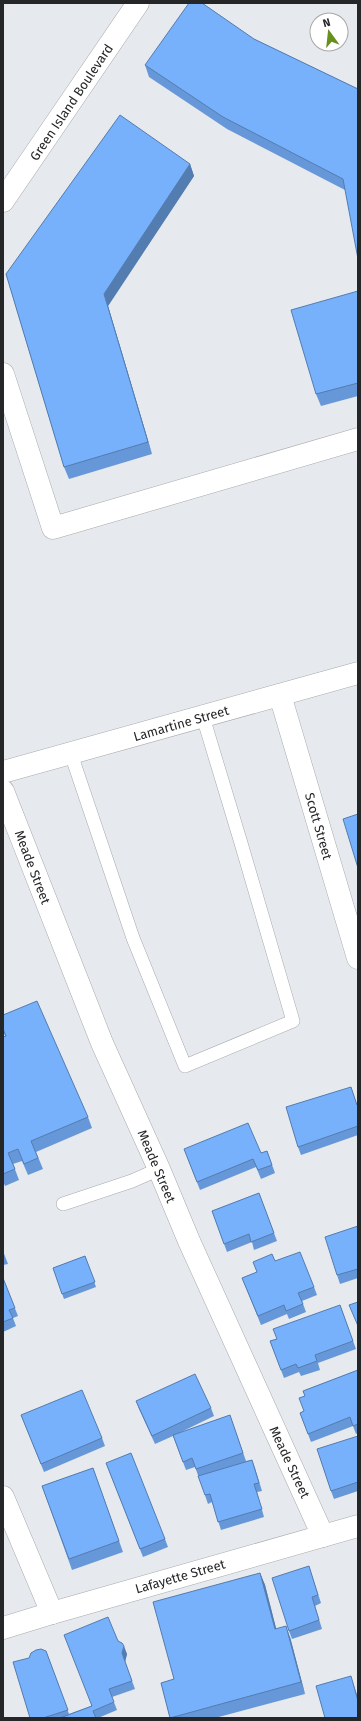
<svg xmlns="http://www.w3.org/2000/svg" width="361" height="1721" font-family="'Fira Sans',sans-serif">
<rect width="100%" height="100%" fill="#e6e9ed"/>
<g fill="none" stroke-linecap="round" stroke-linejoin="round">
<!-- service casing -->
<g stroke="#a7aaad" stroke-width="14">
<g id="service">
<polyline points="71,754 133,938 185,1066 293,1021 241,843 203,717"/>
<polyline points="63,1204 132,1181 159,1169"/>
</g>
</g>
<!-- minor casing -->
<g stroke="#a7aaad" stroke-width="23">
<g id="minor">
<polyline points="3,374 53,528 358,439"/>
<polyline points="280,695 358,958"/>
<polyline points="3,772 358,673"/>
<polyline points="3,791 102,1043 159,1169 189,1241 323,1536"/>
<polyline points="3,1497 52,1613"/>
<polyline points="3,1628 52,1613 358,1526"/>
</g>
</g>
<!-- tertiary casing -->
<g stroke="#a7aaad" stroke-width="23">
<polyline id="tertiary" points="3,201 138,3"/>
</g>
<!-- service -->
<use href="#service" stroke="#fff" stroke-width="13"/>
<!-- minor -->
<use href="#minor" stroke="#fff" stroke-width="22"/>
<!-- tertiary -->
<use href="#tertiary" stroke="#fff" stroke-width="22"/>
</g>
<!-- wall -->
<g fill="#6698d9">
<polygon points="254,39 358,89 345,190 227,129 149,77 145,65"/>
<polygon points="190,164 194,176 108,306 152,454 69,479 64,467 6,274"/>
<polygon points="358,291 358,396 321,406 316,394"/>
<polygon points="3,1015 88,1117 92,1128 36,1152 43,1169 28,1175 22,1161 13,1164 19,1180 5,1186 3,1181 3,1037 5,1036 3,1030"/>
<polygon points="351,1087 357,1106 358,1106 358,1135 301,1155 298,1147"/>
<polygon points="184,1149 261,1153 267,1151 275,1173 261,1179 256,1167 200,1190"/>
<polygon points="259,1193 277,1241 254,1250 252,1242 227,1252 212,1211"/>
<polygon points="358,1226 358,1278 340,1284 337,1275"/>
<polygon points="3,1251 8,1264 3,1265"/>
<polygon points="85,1256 96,1287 64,1299 53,1268"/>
<polygon points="275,1261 314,1287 317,1295 302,1301 306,1312 289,1319 287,1314 261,1325 242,1278 257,1272"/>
<polygon points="3,1278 18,1316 13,1318 16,1326 3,1332"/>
<polygon points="340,1305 356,1349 318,1363 320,1370 301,1376 299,1372 284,1378 270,1341 277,1339"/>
<polygon points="358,1370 358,1433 356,1434 353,1426 311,1442 300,1413 304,1411 305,1396 303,1391"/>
<polygon points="136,1401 211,1408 214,1416 179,1433 230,1415 246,1461 252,1460 255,1468 262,1491 257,1492 264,1517 221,1530 212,1502 208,1504 199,1478 195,1467 186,1470 173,1436 155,1444 139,1409"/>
<polygon points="21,1415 102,1438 105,1446 44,1472"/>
<polygon points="358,1436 358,1491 334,1499 331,1491"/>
<polygon points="106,1463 165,1539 168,1547 143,1557"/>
<polygon points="93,1468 123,1552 72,1570 42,1486"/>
<polygon points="309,1566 321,1603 315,1606 322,1629 292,1639 289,1631"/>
<polygon points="260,1573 265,1585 276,1628 290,1637 305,1694 215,1718 170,1718 161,1683 174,1679"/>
<polygon points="118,1641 127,1654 125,1662 135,1689 112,1697 117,1710 98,1718 30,1718 29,1658 46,1651 69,1714 91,1706"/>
</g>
<!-- shaded-wall -->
<g fill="#537cb0">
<polygon points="190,164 194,176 108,306 152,454 148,442 104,294"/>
<polygon points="260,1573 265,1585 279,1640 275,1629"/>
<polygon points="286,1626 290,1637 305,1694 301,1682"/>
<polygon points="124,1646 127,1654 125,1662 122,1653"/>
<polygon points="351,1676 358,1698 358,1701"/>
</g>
<!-- building -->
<g fill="#77b1fc" stroke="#537cb0">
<polygon points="189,3 202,3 254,39 358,89 358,259 343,179 223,117 145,65"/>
<polygon points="120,115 190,164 104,294 148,442 64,467 6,274"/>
<polygon points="358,291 358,383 316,394 291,310"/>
<polygon points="358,814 358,868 343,819"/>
<polygon points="37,1001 88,1117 31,1141 38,1158 24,1164 18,1149 8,1153 15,1169 3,1174 3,1037 6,1036 3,1029 3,1015"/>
<polygon points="351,1087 357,1105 358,1106 358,1126 298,1147 286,1107"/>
<polygon points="248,1123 261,1153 267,1151 272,1165 258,1170 253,1159 197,1182 184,1149"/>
<polygon points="259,1193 274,1233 251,1242 249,1234 224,1244 212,1211"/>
<polygon points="358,1226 358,1269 337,1275 325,1237"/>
<polygon points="300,1252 314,1287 298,1293 303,1304 286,1311 284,1305 258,1316 242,1278 257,1272 253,1262 272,1254 275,1261"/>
<polygon points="85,1256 95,1282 62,1294 53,1268"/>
<polygon points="3,1278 15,1308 9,1310 13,1318 3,1322"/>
<polygon points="358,1302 358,1326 349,1305"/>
<polygon points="340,1305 353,1341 315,1355 317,1361 298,1368 296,1364 281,1370 270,1341 277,1339 273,1329"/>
<polygon points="358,1370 358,1424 353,1426 350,1417 308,1434 300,1413 304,1411 299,1398 305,1396 303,1391"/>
<polygon points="195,1374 211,1408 152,1436 136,1401"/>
<polygon points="82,1390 102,1438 41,1464 21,1415"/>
<polygon points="230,1415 243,1453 196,1469 192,1458 183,1462 173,1435"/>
<polygon points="358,1436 358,1482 331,1491 317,1449"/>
<polygon points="131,1453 165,1539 140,1549 106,1463"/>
<polygon points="252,1460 259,1483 254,1484 262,1509 218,1522 210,1494 205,1495 198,1476"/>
<polygon points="93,1468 119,1541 69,1559 42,1486"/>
<polygon points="309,1566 318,1595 312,1597 319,1620 289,1631 272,1578"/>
<polygon points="260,1573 275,1629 286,1626 301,1682 170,1718 161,1683 174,1679 153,1602"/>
<polygon points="108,1617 118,1641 122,1643 124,1646 122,1653 132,1681 109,1689 114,1702 93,1711 96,1718 60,1718 92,1706 64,1635"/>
<polygon points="41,1649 46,1651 68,1710 43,1718 30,1718 13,1662 29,1658 31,1653 36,1650"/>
<polygon points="351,1676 358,1701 358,1718 325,1718 316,1686"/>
</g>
<g text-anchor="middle" stroke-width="3" stroke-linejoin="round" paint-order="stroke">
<!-- street labels -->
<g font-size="13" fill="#252627" stroke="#fff">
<text transform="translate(71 102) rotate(-56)" y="5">Green Island Boulevard</text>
<text transform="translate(181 723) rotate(-16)" y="5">Lamartine Street</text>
<text transform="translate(319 826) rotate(74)" y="5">Scott Street</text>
<text transform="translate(33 867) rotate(69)" y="5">Meade Street</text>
<text transform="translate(157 1166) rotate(67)" y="5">Meade Street</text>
<text transform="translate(290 1462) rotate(65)" y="5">Meade Street</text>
<text transform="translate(180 1576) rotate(-16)" y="5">Lafayette Street</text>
</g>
</g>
<!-- border -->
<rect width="361" height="1721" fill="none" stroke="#252627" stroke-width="8"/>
<!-- north arrow -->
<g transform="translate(329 32) rotate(345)"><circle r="19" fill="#ffffff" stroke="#a8a8a9"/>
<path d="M0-3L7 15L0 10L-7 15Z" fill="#678f1e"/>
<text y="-6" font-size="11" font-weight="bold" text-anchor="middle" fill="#252627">N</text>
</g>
</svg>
